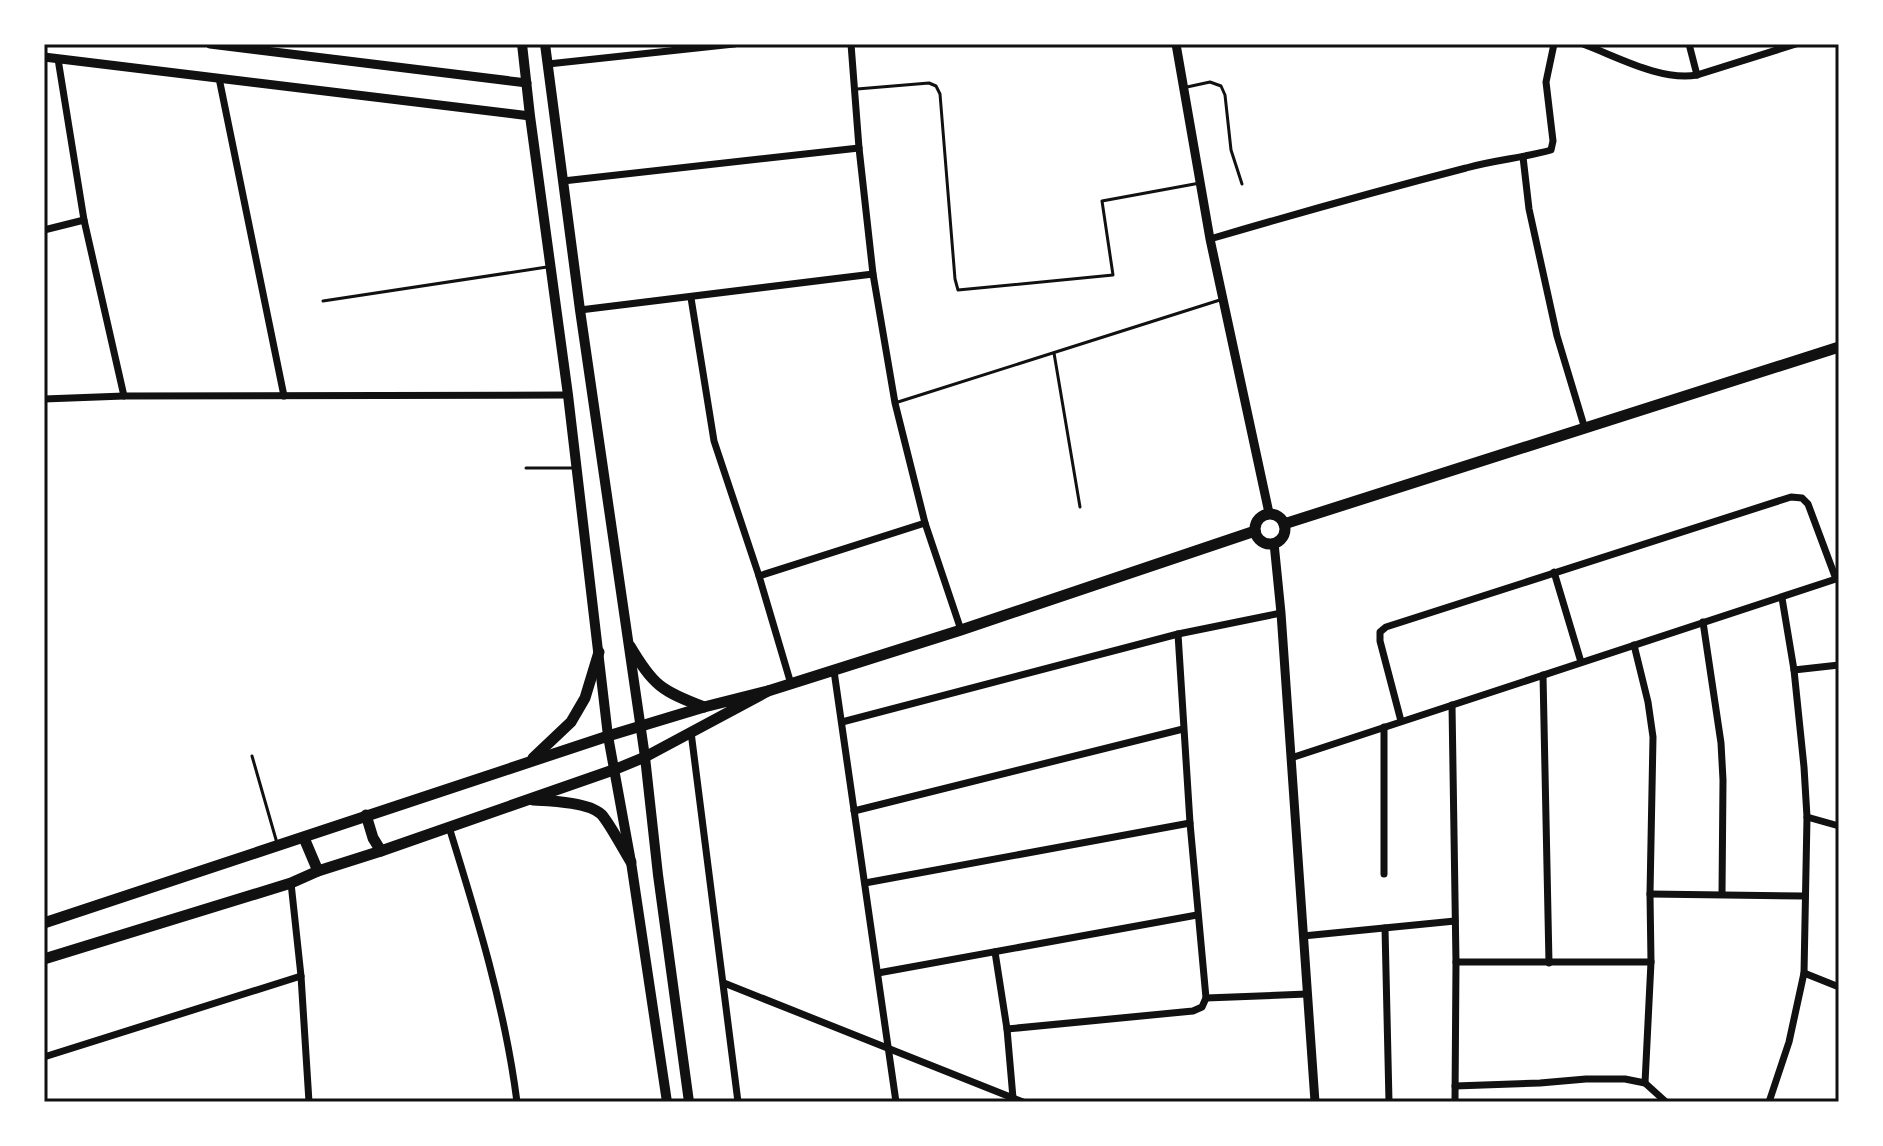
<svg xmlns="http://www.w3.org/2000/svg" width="1883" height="1146" font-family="'Exo 2',sans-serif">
<rect width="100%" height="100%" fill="#fff"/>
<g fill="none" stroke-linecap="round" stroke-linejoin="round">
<!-- service -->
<g stroke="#111" stroke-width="3">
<polyline points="1187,87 1210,82 1221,86 1225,95 1231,150 1242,184"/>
<polyline points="857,89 929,83 936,86 940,94 955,279 958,290 1113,275 1102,201 1200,183"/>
<polyline points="323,301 547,267"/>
<polyline points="1054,353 1080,507"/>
<polyline points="898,402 1223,299"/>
<polyline points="526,468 575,468"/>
<polyline points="252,756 277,843"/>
</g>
<!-- minor -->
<g stroke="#111" stroke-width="7">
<polyline points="851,44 859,148 873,274 895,403 925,523 961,630"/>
<path d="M1583,44C1618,57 1660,81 1697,75L1796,44"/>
<polyline points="1689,44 1697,75"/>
<polyline points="58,59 84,220 124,396"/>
<polyline points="548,64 734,44"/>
<polyline points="219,78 284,396"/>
<polyline points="1523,157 1529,209 1557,336 1585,429"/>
<polyline points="563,181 859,148"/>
<polyline points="44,230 84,220"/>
<path d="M1210,239C1295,214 1381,190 1466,168C1494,160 1523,158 1551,150L1553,141L1546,82L1554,44"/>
<polyline points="691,298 714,441 759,576 791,684"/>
<polyline points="580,310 873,274"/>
<polyline points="44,399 124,396 568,395"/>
<polyline points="1554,572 1581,662"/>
<polyline points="759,576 925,523"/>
<polyline points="1703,622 1721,743 1723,780 1722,894"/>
<polyline points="1634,645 1648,702 1653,737 1650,894 1651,962 1645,1083"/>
<polyline points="1794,670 1839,665"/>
<polyline points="834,671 896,1102"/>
<polyline points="1543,675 1549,963"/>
<polyline points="1452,705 1456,962 1455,1102"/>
<polyline points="1401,721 1380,641 1380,632 1386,627 1791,497 1802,498 1808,504 1836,579"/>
<polyline points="842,722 1178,634 1281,613"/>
<polyline points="691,732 738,1102"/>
<polyline points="1291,758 1839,578"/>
<polyline points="854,811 1183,729"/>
<polyline points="1807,817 1839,826"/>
<path d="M449,827C477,917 505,1008 517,1102"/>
<polyline points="1384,874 1384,727"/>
<polyline points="291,883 301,976 309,1102"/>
<polyline points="865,883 1190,823"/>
<polyline points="1650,894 1804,896"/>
<polyline points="1385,928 1389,1102"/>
<polyline points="1303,936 1455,921"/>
<polyline points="995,952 1007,1029 1013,1098"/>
<polyline points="1456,962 1651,962"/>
<polyline points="878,973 1197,915"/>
<polyline points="1804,973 1839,987"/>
<polyline points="724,983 1023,1102"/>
<polyline points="1206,998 1307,994"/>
<polyline points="1007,1029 1193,1011 1202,1007 1206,998 1190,823 1178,634"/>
<polyline points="44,1057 301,976"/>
<polyline points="1455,1086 1540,1083 1586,1079 1625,1079 1645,1083 1666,1102"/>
<polyline points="1769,1102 1789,1042 1804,973 1807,817 1804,767 1794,670 1782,598"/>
</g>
<!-- tertiary -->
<g stroke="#111" stroke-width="9">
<polyline points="210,44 527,83"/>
<polyline points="1176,44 1210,239 1269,513"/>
<polyline points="44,57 530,116"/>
<polyline points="1274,543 1281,613 1315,1102"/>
</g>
<!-- secondary -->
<g stroke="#111" stroke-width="10">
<polyline points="522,44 530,116 568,395 608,736 631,862 667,1102"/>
<polyline points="545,44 580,310 645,757 658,875 689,1102"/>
</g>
<!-- primary -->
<g stroke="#111" stroke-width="11">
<circle cx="1270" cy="529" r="15"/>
<polyline points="1284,524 1839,347"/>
<path d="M630,646C653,685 661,691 704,707"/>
<polyline points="768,691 961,630 1255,531"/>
<polyline points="533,758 571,722 585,698 599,652"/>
<path d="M533,800C551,801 588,802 601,814C609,822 624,851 631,862"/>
<polyline points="366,815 373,838 381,851"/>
<polyline points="304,838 318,871"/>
<polyline points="44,923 608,736 704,707 768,691 645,757 616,769 381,851 318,871 291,883 44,959"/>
</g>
</g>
<!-- border -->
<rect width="1883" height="1146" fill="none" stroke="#ffffff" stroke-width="92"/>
<rect x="46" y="46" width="1791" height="1054" fill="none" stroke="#111" stroke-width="3"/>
</svg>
